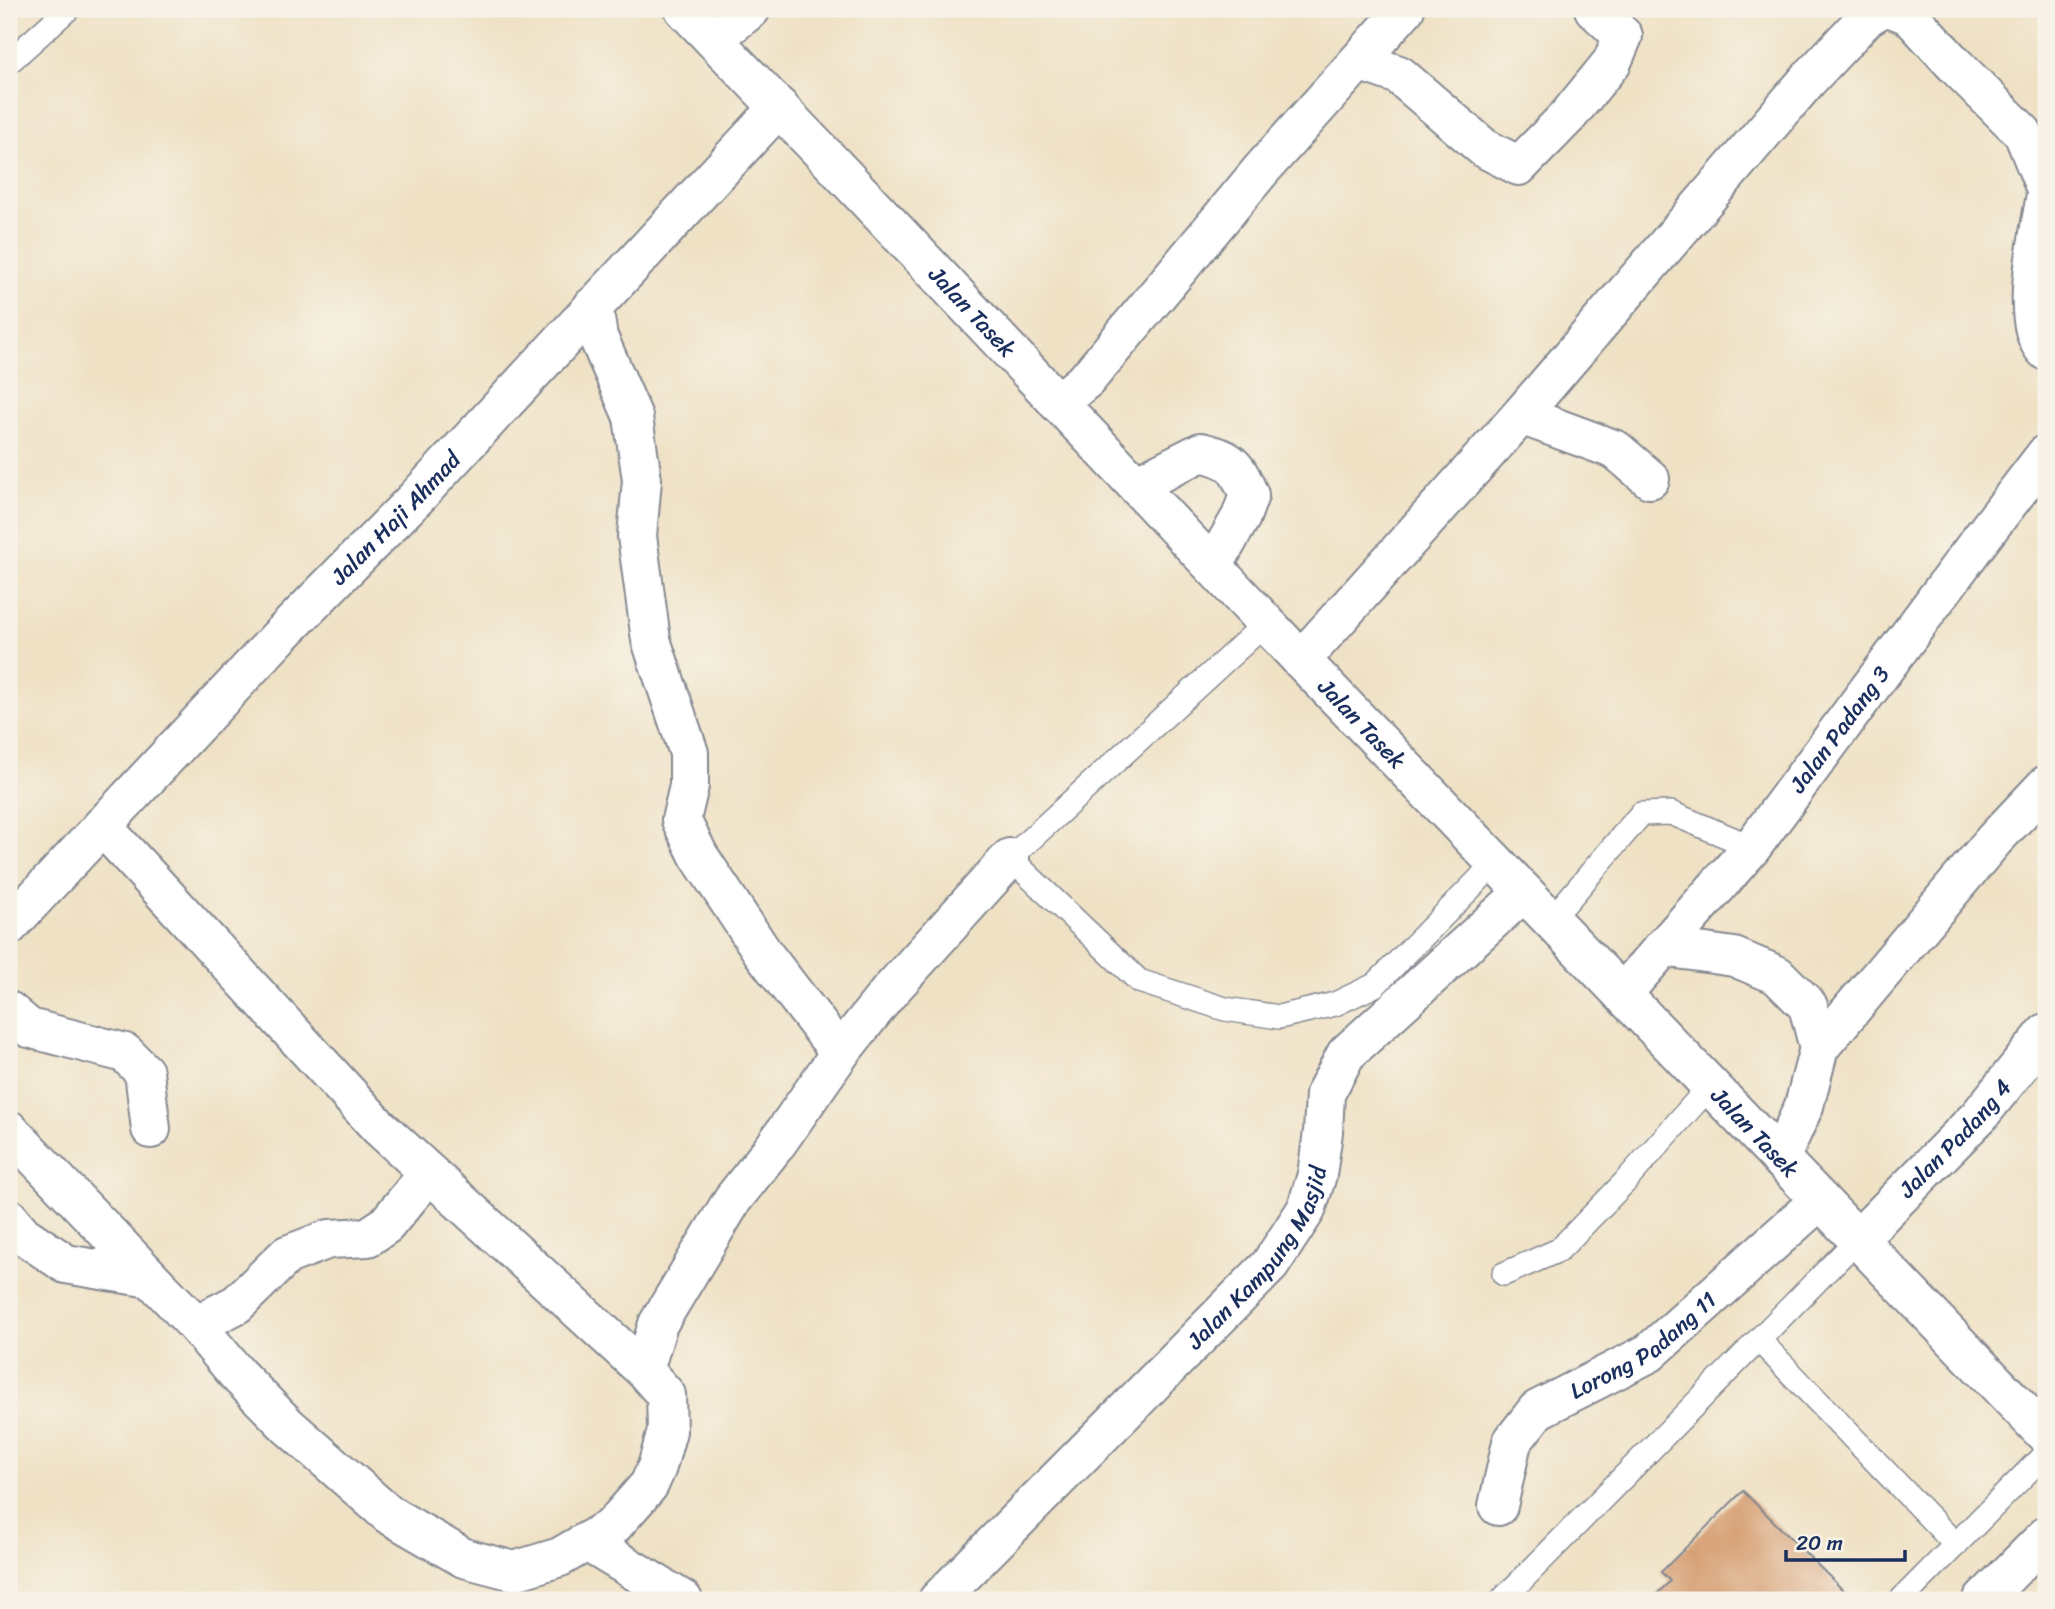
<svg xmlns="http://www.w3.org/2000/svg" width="2055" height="1609" font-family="Sriracha,sans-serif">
<rect width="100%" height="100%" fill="#f7f3e8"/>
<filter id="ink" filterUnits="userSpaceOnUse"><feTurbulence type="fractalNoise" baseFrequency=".0143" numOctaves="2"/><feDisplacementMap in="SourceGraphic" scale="14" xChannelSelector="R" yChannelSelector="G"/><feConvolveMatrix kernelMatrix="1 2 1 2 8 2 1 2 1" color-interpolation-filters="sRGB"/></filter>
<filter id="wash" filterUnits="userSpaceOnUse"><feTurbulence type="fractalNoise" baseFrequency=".00686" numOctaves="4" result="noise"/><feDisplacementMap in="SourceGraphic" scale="28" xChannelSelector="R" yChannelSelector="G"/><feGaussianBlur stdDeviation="1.57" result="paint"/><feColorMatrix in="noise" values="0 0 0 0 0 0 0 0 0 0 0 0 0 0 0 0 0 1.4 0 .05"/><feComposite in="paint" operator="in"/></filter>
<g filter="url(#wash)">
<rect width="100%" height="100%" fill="#efe1c4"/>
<g id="blocks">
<!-- building -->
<polygon fill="#d69e72" points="1743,1491 1853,1600 1651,1600 1670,1581 1661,1572"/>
</g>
</g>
<g filter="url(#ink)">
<use href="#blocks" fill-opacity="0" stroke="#858891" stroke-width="2"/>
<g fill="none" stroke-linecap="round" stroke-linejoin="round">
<!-- service casing -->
<g stroke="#858891" stroke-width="26">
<g id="service">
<polyline points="9,62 68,9"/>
<polyline points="1266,623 1010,858 1139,981 1225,1009 1279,1017 1335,1004 1375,985 1496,862"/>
<polyline points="1551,920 1641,814 1671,813 1752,847"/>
<polyline points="1504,1274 1559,1250 1624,1183 1710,1086"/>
<polyline points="1759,1340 1956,1545"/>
<polyline points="1502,1600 1858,1239"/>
<polyline points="1901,1600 2046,1453"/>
</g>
</g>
<!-- minor casing -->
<g stroke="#858891" stroke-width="42">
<g id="minor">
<polyline points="1894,9 1909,15 1955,65 2023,133 2046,190"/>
<polyline points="713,39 751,9"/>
<polyline points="1359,61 1399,75 1484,148 1519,166 1568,116 1612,62 1623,36 1594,9"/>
<path d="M2046,195C2040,231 2017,324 2046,351"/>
<polyline points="593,306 598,337 633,417 642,480 637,536 651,640 689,753 689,786 681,820 699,856 763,953 840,1053"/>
<polyline points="1058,403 1087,379 1262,169 1405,9"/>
<polyline points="1521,415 1616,450 1650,479"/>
<path d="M1136,485L1201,452C1233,460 1236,465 1249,495L1241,517L1213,566"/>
<polyline points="1301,660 1521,415 1807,81 1867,17 1880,9"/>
<path id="s1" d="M9,926L279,637L416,498L779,107"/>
<polyline points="1663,947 1734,957 1777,975 1808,1006 1819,1048"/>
<path id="s2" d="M1622,994L1752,847L1973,549L2046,454"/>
<polyline points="9,1011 29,1028 125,1053 144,1072 151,1129"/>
<polyline points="9,1130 196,1325 238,1375 288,1426 388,1514 464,1558 514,1571 560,1557 612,1527 649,1485 657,1467 667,1431 666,1395 644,1370 378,1126 102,826"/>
<polyline points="1780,1159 1804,1106 1819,1048 1994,840 2046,785"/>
<polyline points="9,1218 23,1235 66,1264 150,1278"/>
<path id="s3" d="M1858,1239L1979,1116L2046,1033"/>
<polyline points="196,1325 237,1304 287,1255 329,1239 368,1237 386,1225 429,1173"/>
<polyline points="644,1370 658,1324 733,1199 775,1146 840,1053 888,993 1010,858"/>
<path id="s4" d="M1498,1506L1512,1442L1537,1410L1649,1353L1820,1200"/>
<polyline points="587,1542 683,1600"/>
<path id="s5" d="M938,1600L1270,1265L1306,1210L1317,1175L1323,1132L1325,1094L1346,1054L1524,892"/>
<polyline points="1983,1600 2046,1536"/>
</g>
</g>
<!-- secondary casing -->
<g stroke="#858891" stroke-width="42">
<g id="secondary">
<path id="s6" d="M684,9L836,167L1301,660L2046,1435"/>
</g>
</g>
<!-- service -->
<use href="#service" stroke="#fff" stroke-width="23"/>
<!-- minor -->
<use href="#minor" stroke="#fff" stroke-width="38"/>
<!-- secondary -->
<use href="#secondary" stroke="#fff" stroke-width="38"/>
</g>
</g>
<g text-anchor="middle" stroke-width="7" stroke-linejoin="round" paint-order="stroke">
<!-- street labels -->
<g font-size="23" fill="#1b2f5e" stroke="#f7f3e8">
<text dy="8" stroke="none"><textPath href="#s6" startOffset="418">Jalan Tasek</textPath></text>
<text dy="8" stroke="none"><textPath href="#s1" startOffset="562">Jalan Haji Ahmad</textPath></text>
<text dy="8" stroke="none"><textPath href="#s6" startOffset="985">Jalan Tasek</textPath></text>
<text dy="8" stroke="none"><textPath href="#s2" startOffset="343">Jalan Padang 3</textPath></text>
<text dy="8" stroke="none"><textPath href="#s6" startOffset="1552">Jalan Tasek</textPath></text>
<text dy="8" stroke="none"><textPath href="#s3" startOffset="140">Jalan Padang 4</textPath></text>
<text dy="8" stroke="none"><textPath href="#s5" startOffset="471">Jalan Kampung Masjid</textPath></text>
<text dy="8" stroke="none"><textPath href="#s4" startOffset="231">Lorong Padang 11</textPath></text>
</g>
</g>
<!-- margin -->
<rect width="2055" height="1609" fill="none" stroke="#f7f3e8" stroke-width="35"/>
<!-- scale -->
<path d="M1786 1550v10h119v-10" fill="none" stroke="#1b2f5e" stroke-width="3.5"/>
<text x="1796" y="1550" font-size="21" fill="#1b2f5e" stroke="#f7f3e8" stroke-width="5" paint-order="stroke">20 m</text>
</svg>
